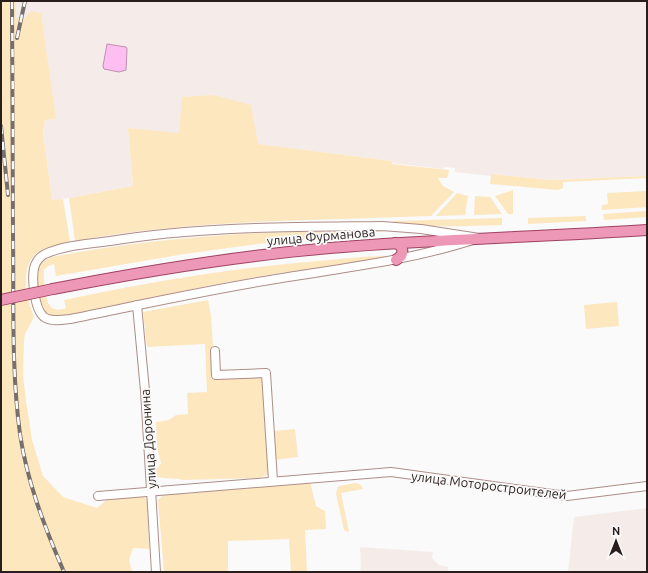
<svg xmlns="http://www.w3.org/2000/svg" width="648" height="573" font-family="Ubuntu,sans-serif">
<rect width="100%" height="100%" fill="#fafafa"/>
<!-- built -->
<g fill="#f5ecea">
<polygon points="16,1 647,1 647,176 551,180 491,174 491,176 455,172 455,168 444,167 443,169 392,163 392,161 128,128 133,186 52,201 43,133 45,120 56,119 25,18 15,18"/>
<polygon points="647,508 647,572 568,572 574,517"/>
<polygon points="360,547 433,552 432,558 439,565 448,567 448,572 361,572"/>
</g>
<!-- green -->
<g fill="#fce7bf">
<path d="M1,1H16V18H25L31,11L41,13L56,119L45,120L43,133L52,200L63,199L70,242C59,244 46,246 37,253C19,266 27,300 34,317L25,334L24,340L23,375L26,401L32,440L43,476L63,497L97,508L108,499L143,496L148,501L149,549L133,548L129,560L132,572H1Z"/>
<path d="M214,95L251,105L258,144L392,161V164L449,170L448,176L446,178H438L443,186L454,192L431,216C312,221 193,219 75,241L69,198L133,186L128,128L179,133L182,97Z"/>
<polygon points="491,174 551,180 647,176 647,178 563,182 563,188 558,190 490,184"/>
<polygon points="513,190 513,214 508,214 495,196"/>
<polygon points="647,191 647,207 602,210 602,205 608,204 607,193"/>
<polygon points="457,193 468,196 465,215 436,216"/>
<polygon points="475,196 490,197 502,214 474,215"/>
<polygon points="647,211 647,217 604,220 603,214"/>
<polygon points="586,216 586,221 528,224 528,218"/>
<path d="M502,218V225C466,226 429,228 393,223V221Z"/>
<path d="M385,231L257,244L184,254L56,276L54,264L48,266L44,270C43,278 45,302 51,307C55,311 62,310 66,308L64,300C148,282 233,268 318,261C341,259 365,256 388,256L380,259L274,274L212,285L70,315C63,316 54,318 48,314C39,308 34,275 39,266C42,261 47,259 52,257C109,246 168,239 227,235C279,231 332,232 385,231Z"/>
<path d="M208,300L211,315L215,377L263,376L269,474L259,478L183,480C174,477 165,480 156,476V469L161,464L157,446L156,422L169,420L176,415L188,414L187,393L207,392L205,344L147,347L143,312Z"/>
<polygon points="617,302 619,326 586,329 584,305"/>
<polygon points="295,429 298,457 275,460 274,431"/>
<polygon points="310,481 316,506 325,511 326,529 305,530 307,572 291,572 289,539 228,541 228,571 164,572 158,500 164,494 185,494"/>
<polygon points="355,483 361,485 363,489 341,493 349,532 344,530 336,494 337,489 339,486"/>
</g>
<!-- water -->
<polygon fill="#ffbef1" stroke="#bf8eb1" points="107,44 126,47 127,49 126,70 119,72 104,69 103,66"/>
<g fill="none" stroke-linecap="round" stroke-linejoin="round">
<!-- minor casing -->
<g stroke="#ae8d87" stroke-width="10">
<g id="minor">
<path d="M382,226L421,229L479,238C413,260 344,268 276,279C207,290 139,305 70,319C62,320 51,322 44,317C34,309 31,276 35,265C37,260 41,256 45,254C65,245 89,244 110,241C200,226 292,227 382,226Z"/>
<polyline points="137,305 145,391 156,572"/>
<polyline points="215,351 216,375 266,373 273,481"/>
<polyline points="98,496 391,472 567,496 647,486"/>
</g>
</g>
<!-- major casing -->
<g stroke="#a04161" stroke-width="12">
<g id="major">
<path d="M395,243C402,245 404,250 401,256L396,260"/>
<path d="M53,289C145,271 237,256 330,248C436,239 542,237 647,230"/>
</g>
</g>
<!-- minor -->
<use href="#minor" stroke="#fff" stroke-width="8"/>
<!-- major -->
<use href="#major" stroke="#ec98b6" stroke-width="10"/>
<!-- rail casing -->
<g stroke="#776f6e" stroke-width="4">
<g id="rail">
<path d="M12,1C13,79 13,157 13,234C14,301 11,368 20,434C27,482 45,528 64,572"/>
<polyline points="17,38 25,1"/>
<polyline points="1,126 8,195"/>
</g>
</g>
<!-- rail -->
<use href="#rail" stroke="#fafafa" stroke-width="2.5" stroke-dasharray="8" stroke-linecap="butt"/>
<!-- major-bridge casing -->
<g stroke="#a04161" stroke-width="12" stroke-linecap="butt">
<polyline id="major-bridge" points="1,300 53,289"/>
</g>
<!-- major-bridge -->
<use href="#major-bridge" stroke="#ec98b6" stroke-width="10"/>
</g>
<g text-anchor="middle" stroke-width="3.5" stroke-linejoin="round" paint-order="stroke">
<!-- street labels -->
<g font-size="13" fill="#2a1e1c" stroke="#fafafa">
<text transform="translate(321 236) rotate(-5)" y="5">улица Фурманова</text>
<text transform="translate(148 439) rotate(-94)" y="5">улица Доронина</text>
<text transform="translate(489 485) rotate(7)" y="5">улица Моторостроителей</text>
</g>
</g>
<!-- border -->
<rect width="648" height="573" fill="none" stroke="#2a1e1c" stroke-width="4"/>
<!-- north arrow -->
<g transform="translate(616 541)" stroke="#fafafa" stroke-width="3" paint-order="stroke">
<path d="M0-3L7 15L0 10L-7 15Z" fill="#2a1e1c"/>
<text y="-6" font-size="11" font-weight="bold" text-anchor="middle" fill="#2a1e1c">N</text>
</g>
</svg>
